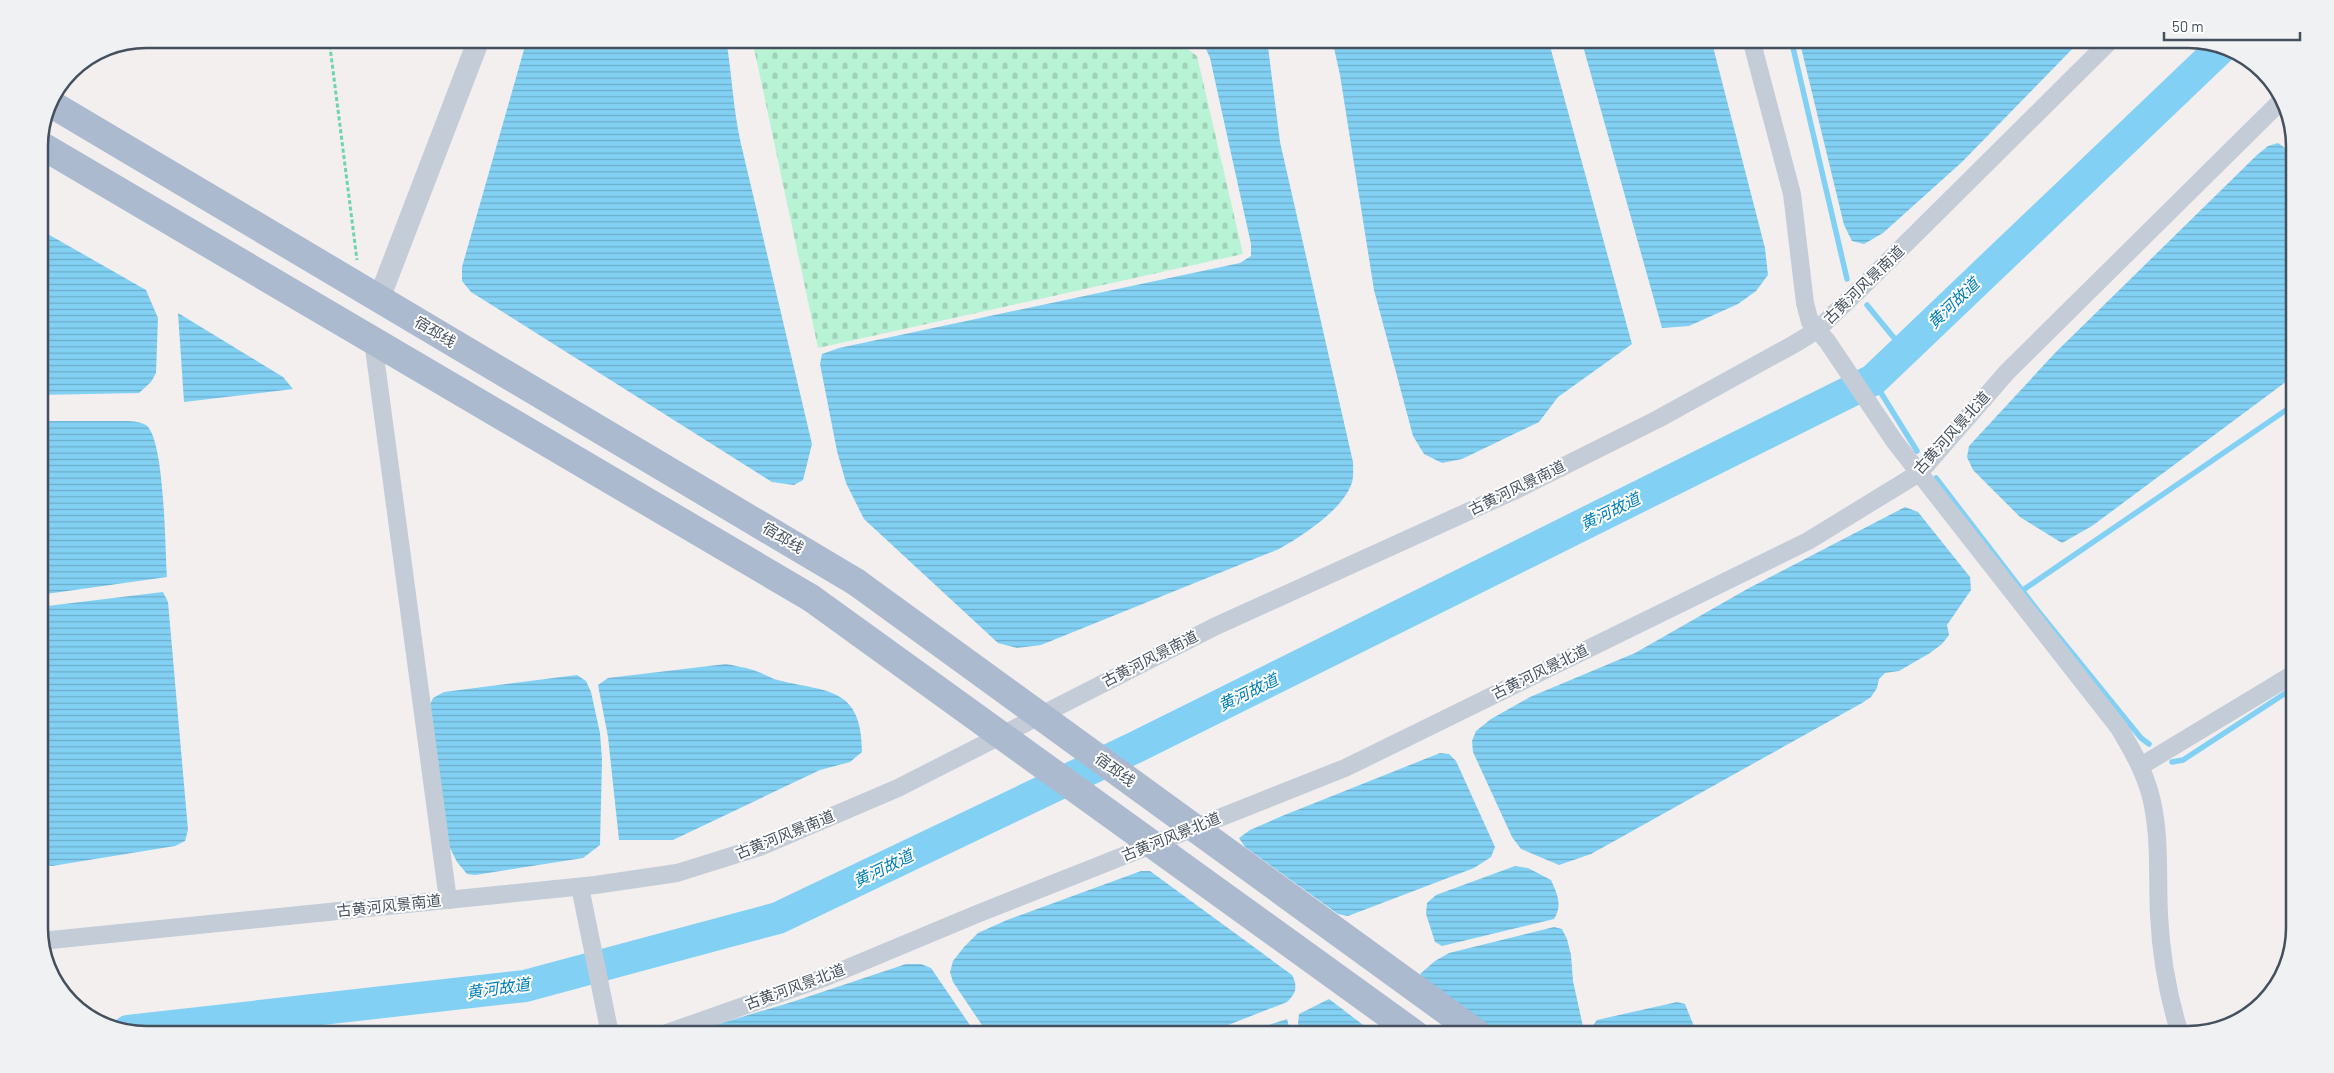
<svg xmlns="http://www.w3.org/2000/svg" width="2334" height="1073" font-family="Barlow,'Noto Sans SC',sans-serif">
<defs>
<pattern id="cemetery-stones" width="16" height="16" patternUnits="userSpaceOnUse" patternTransform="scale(1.25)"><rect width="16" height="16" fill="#b9f3d5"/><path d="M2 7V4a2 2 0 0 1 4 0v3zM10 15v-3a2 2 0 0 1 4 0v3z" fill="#a0d2b9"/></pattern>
<pattern id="water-rules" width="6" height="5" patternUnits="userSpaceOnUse" patternTransform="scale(1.25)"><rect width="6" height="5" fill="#82d1f4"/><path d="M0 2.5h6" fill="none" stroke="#6cacc9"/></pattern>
</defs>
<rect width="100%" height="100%" fill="#f2efee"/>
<!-- cemetery -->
<polygon fill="url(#cemetery-stones)" points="752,39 1174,39 1197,56 1243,254 818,348"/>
<!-- water -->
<g fill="url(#water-rules)">
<path d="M527,39H726C732,74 733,109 741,144L812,444L803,480L794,485L772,482L471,292L462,281V267Z"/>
<path d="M1197,39H1267L1280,142L1353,462C1353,469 1354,479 1351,485C1341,511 1302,536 1279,549L1041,645L1017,648L998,643L864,519L846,483L837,451L820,364L822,354L839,348L1240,263L1251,256V244L1210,58L1203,42Z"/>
<polygon points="1332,39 1548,39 1632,344 1558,397 1539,422 1462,459 1442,463 1424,454 1413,436 1374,290 1340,75"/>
<polygon points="1581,39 1711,39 1765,248 1768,275 1756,291 1738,304 1689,326 1662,328"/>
<polygon points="1799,39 2082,39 1962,162 1883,233 1864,244 1852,241 1844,225"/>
<polygon points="2278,143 2295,155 2295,375 2092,526 2062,543 2020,517 1973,470 1967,457 1969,446 2055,353 2257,155 2268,146"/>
<polygon points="39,229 146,290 158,318 156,373 151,382 139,393 39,395"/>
<polygon points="178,313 283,377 293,389 184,402"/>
<path d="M39,421H123C130,421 139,421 146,425C165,439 165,550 167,577L39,595Z"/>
<polygon points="1905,507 1918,512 1970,577 1971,590 1947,625 1949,635 1942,644 1930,653 1899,671 1885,673 1879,679 1877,688 1871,697 1862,703 1591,854 1559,865 1521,849 1512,837 1473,752 1472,741 1476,731 1491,719 1530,697 1635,653 1749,588"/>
<polygon points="163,592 168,602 188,830 185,841 175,846 52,866 39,864 39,607"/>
<path d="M726,664C735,666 744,667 753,670C760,672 767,676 774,679C823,693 862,683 862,752L850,762L820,770L673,840H619L608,737L598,685L608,678Z"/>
<polygon points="577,675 586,681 591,692 600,733 602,760 600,845 583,858 475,875 467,874 457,862 448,844 429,707 433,698 444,692"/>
<polygon points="1440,753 1449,754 1456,761 1495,847 1491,857 1474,868 1348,916 1338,914 1245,847 1239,838 1250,830 1282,816"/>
<path d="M1515,866L1528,868L1551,880C1557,894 1563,905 1554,919L1442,946L1435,942L1426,914L1427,903L1436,895Z"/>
<path d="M1141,871H1150L1292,975C1298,987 1296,993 1287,1002L1205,1034H988L953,982L950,972L953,961L964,947L978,933L1007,920Z"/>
<polygon points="1554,927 1562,929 1567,939 1571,955 1573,981 1584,1031 1582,1034 1496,1034 1425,982 1420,974 1435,961 1449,953"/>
<polygon points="906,964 921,964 931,968 976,1034 685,1034 795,1001"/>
<polygon points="1329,999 1375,1034 1301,1034 1298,1023 1299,1014"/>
<polygon points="1677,1002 1685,1004 1697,1034 1592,1034 1591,1028 1597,1020"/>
<polygon points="1287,1019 1291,1034 1241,1034"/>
</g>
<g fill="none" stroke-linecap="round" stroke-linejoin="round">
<!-- stream -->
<g stroke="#82d1f4" stroke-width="5.5">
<polyline points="1791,39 1847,279"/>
<polyline points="1867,305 1904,350"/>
<polyline points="1873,380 1917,451"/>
<polyline points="1936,478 2038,611 2141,738 2149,744"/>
<polyline points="2023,590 2295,404"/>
<polyline points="2172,762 2183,760 2295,687"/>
</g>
<!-- river -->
<polyline stroke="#82d1f4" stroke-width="32" points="128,1031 525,986 778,918 1136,747 1873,380 2223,46"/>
<!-- path -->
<polyline stroke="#6ed4ac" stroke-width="3" stroke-dasharray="4 2.5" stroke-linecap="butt" points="329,39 357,260"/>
<!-- minor -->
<g stroke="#c4ccd8" stroke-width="18">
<path d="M1751,39L1792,194L1805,303L1810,322L1827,341L1895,442L2119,728C2131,748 2142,767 2149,790C2161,830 2157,873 2159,915C2161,955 2168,996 2180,1034"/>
<polyline points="373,341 448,900"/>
<polyline points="2141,766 2295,673"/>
<polyline points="580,887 610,1034"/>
<polyline points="41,941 595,885 677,873 760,847 898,788 1214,627 1518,489 1658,419 1796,343 1817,330 1861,288 2112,39"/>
<polyline points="664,1034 826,977 977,914 1345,768 1808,541 1919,473 2007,372 2282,100"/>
</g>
<!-- tertiary -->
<polyline stroke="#c4ccd8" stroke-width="22" points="379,299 479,39"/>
<!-- primary -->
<g stroke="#acbad0" stroke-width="28">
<polyline points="48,102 856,582"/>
<polyline points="39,144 811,598"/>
</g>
<!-- primary-bridge -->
<g stroke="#acbad0" stroke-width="28">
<polyline points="856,582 1478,1034"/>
<polyline points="811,598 1415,1034"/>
</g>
</g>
<g text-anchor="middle" stroke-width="4" stroke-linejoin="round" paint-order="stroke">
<!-- street labels -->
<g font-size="15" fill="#45505e" stroke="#fff">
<text transform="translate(1864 285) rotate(-44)" y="5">古黄河风景南道</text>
<text transform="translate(435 332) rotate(31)" y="5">宿邳线</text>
<text transform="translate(1952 433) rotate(-48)" y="5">古黄河风景北道</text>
<text transform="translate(1517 488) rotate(-26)" y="5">古黄河风景南道</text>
<text transform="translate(783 538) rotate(31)" y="5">宿邳线</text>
<text transform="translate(1150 659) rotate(-27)" y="5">古黄河风景南道</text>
<text transform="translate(1540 672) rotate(-26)" y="5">古黄河风景北道</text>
<text transform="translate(1115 770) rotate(36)" y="5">宿邳线</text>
<text transform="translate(785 835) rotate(-22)" y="5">古黄河风景南道</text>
<text transform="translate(1171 837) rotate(-22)" y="5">古黄河风景北道</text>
<text transform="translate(389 906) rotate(-6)" y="5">古黄河风景南道</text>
<text transform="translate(795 987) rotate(-20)" y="5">古黄河风景北道</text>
</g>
<!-- water labels -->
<g font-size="16" font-style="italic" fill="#007db6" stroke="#fff">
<text transform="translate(1953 303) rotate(-44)" y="6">黄河故道</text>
<text transform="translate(1610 511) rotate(-26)" y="6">黄河故道</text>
<text transform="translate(1248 692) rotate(-26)" y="6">黄河故道</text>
<text transform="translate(883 868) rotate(-26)" y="6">黄河故道</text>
<text transform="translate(498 988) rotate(-8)" y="6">黄河故道</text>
</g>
</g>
<!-- crop -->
<path d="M0 0H2334V1073H0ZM146 48H2188A98 98 0 0 1 2286 146V928A98 98 0 0 1 2188 1026H146A98 98 0 0 1 48 928V146A98 98 0 0 1 146 48Z" fill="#f0f1f2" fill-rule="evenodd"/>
<path fill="none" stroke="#45505e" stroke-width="2.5" d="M146 48H2188A98 98 0 0 1 2286 146V928A98 98 0 0 1 2188 1026H146A98 98 0 0 1 48 928V146A98 98 0 0 1 146 48Z"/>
<!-- scale -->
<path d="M2164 32v8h136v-8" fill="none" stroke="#45505e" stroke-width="2.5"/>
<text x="2172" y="32" font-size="15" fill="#45505e" stroke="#ffffff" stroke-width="4" paint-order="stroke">50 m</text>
</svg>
